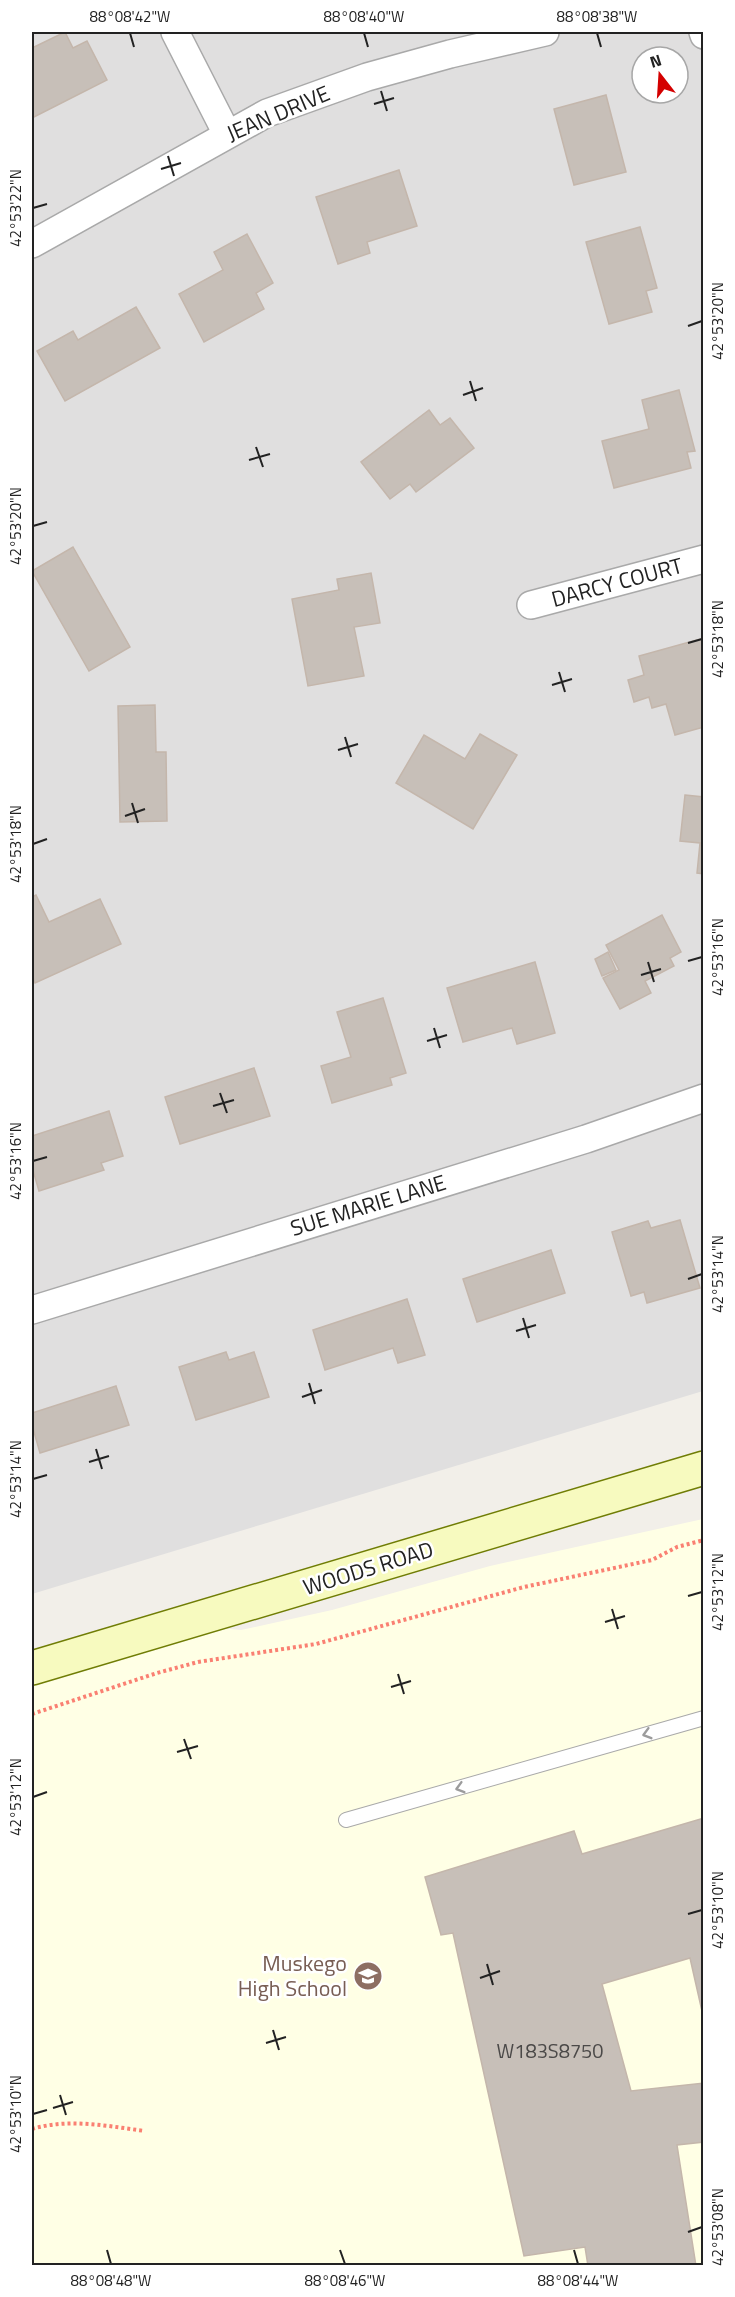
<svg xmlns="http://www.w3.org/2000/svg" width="735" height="2297" font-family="'Titillium Web',sans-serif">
<rect width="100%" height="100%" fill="#f2efe9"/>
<!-- residential -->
<path fill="#e0dfdf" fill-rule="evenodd" d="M32,32H703V1391L32,1594ZM642,57H678V93H642Z"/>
<!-- education -->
<polygon fill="#ffffe5" points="703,1519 703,2265 32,2266 32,1686 220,1628 241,1630 332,1610 490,1566"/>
<!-- building -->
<g fill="#c7bfb8" stroke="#c4b6ab" stroke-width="1.5">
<polygon points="65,32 73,48 87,41 107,80 32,118 32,48"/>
<polygon points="606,95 626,172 574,185 554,109"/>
<polygon points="399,170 417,226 367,242 370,253 338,264 316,197"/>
<polygon points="640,227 657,288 646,291 652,312 609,324 586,242"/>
<polygon points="247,234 273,283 256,293 264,309 204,342 179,294 223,270 214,252"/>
<polygon points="136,307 160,348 65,401 37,351 73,331 78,340"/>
<polygon points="679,390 695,451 687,452 691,468 614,488 602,441 649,429 642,400"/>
<polygon points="429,410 440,425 450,418 474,448 416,492 410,484 390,499 361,462"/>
<polygon points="73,547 130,647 89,671 32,571"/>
<polygon points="371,573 380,623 354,627 364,676 308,686 292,599 339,590 337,579"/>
<polygon points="704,638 704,727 675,735 666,704 652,708 649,697 634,702 628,680 644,675 639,656"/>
<polygon points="155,705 156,752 166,752 167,821 120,822 118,706"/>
<polygon points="480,734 517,755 473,829 396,783 424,735 465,759"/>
<polygon points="685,795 704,797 704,874 697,873 700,843 680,841"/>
<polygon points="36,895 49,922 100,899 121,944 35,983 32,976 32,897"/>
<polygon points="662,915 681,952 670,958 674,966 645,981 651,993 620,1009 603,978 619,970 606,945"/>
<polygon points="608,952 616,970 602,976 595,959"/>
<polygon points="535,962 555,1033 517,1044 512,1028 463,1042 447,988"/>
<polygon points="383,998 406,1073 390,1078 392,1085 332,1103 321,1066 351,1057 337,1012"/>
<polygon points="254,1068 270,1116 180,1144 165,1097"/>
<polygon points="109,1111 123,1156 101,1163 104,1170 39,1191 32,1167 32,1136"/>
<polygon points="680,1220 700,1288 647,1303 644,1292 631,1296 612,1232 648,1221 651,1228"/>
<polygon points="551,1250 565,1293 477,1322 463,1279"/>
<polygon points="407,1299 425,1355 398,1363 393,1348 325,1370 313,1330"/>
<polygon points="226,1352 229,1360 254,1352 269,1397 196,1420 179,1367"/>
<polygon points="116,1386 129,1425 40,1453 32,1425 32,1413"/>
<polygon points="704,1818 704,2020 690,1958 602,1984 631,2091 704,2083 704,2142 677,2145 696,2266 588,2266 585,2247 524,2256 453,1933 441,1935 425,1877 574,1831 582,1854"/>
</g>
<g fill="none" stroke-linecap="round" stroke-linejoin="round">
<!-- lane casing -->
<g stroke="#a9a9a9" stroke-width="16">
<polyline id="lane" points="346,1820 704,1718"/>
</g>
<!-- street casing -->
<g stroke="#a9a9a9" stroke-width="30">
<g id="street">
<polyline points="175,32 227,134"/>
<polyline points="703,32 704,35"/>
<polyline points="32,244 267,113 367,77 450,54 545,32"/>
<polyline points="531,605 704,559"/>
<polyline points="32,1310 586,1139 704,1098"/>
</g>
</g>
<!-- secondary casing -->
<g stroke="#707d05" stroke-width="36">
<polyline id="secondary" points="32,1668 704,1468"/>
</g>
<!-- path -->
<g stroke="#fa8072" stroke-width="4" stroke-dasharray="3 3" stroke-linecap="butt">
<polyline points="32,1714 157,1673 198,1662 316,1644 524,1587 652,1560 677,1547 704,1540"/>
<path d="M32,2129C69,2118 107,2126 145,2131"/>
</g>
<!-- lane -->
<use href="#lane" stroke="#fff" stroke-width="14"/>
<!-- street -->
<use href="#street" stroke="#fff" stroke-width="27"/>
<!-- secondary -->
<use href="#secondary" stroke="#f7fabf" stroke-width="33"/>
</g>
<!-- one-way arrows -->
<defs><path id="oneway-chevron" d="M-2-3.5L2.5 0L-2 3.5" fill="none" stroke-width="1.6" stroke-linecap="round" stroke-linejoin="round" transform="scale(1.5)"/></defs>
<g stroke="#9c9c9c">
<use href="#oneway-chevron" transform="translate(647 1734) rotate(164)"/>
<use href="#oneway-chevron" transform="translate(460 1788) rotate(164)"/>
</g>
<!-- ticks -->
<path fill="none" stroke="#222" stroke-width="2" d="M130,33L134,47M364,33L368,47M597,33L601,47M381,91L387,111M374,104L394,98M168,156L174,176M161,169L181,163M33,208L47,204M688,326L702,321M470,381L476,401M463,395L483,388M256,447L263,467M249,460L270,454M33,526L47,522M688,643L702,639M559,672L565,692M552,685L572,679M345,737L351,757M338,750L358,744M132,803L138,823M125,816L145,809M33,844L47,839M688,961L702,957M648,962L654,982M641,975L661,969M434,1028L440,1048M427,1041L447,1035M220,1093L227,1113M213,1106L234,1100M33,1161L47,1157M688,1279L702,1274M523,1318L529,1338M516,1331L536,1325M309,1383L315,1404M302,1397L322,1390M96,1449L102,1469M89,1462L109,1456M33,1479L47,1475M688,1596L702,1592M612,1609L618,1629M605,1622L625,1616M398,1674L404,1694M391,1687L411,1681M184,1739L191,1759M177,1752L198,1746M33,1797L47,1792M688,1914L702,1910M487,1964L493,1985M480,1978L500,1971M273,2030L279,2050M266,2043L286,2037M60,2095L66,2115M53,2108L73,2102M33,2114L47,2110M688,2232L702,2227M107,2250L111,2264M340,2250L345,2264M574,2250L578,2264"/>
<!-- icons -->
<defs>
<g id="school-disc" transform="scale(1.5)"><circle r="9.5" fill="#8d6e63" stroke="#fff"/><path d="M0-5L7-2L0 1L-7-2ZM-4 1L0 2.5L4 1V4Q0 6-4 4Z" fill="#fff"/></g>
</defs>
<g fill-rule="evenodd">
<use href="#school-disc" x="368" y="1976"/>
</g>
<g text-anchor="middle" stroke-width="5" stroke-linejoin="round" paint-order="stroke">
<!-- number labels -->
<g font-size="20" fill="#4b4948">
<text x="550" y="2058">W183S8750</text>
</g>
<!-- street labels -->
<g font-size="22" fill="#222" stroke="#fff">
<text transform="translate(278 113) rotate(-23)" y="8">JEAN DRIVE</text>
<text transform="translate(617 582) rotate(-15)" y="8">DARCY COURT</text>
<text transform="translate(368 1205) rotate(-17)" y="8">SUE MARIE LANE</text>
<text transform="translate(368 1568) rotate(-17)" y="8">WOODS ROAD</text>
</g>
<!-- education labels -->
<g font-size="22" fill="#785e54" stroke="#fff" text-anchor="end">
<text x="347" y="1971">Muskego<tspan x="347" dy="25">High School</tspan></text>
</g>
</g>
<!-- border -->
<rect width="735" height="2297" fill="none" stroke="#ffffff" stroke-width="66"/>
<!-- north arrow -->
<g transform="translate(660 75) rotate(343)"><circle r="28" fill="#ffffff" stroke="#a7a7a7" stroke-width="1.5"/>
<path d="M0-4.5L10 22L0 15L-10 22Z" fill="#d40000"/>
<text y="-9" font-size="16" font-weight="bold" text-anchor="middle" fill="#222222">N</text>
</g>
<rect x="33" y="33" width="669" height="2231" fill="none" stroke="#222" stroke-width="2"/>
<g font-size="15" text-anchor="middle" fill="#222">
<text x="130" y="22">88°08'42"W</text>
<text x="364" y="22">88°08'40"W</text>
<text x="597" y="22">88°08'38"W</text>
<text transform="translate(16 208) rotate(-90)" y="5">42°53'22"N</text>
<text transform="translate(718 321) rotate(-90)" y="5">42°53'20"N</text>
<text transform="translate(16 526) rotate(-90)" y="5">42°53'20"N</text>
<text transform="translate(718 639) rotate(-90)" y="5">42°53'18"N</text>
<text transform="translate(16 844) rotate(-90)" y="5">42°53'18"N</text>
<text transform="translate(718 957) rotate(-90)" y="5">42°53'16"N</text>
<text transform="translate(16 1161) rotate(-90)" y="5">42°53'16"N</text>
<text transform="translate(718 1274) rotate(-90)" y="5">42°53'14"N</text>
<text transform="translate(16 1479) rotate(-90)" y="5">42°53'14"N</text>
<text transform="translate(718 1592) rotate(-90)" y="5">42°53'12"N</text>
<text transform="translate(16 1797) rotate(-90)" y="5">42°53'12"N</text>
<text transform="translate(718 1910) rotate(-90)" y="5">42°53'10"N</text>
<text transform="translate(16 2114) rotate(-90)" y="5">42°53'10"N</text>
<text transform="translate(718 2227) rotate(-90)" y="5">42°53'08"N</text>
<text x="111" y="2286">88°08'48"W</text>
<text x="345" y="2286">88°08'46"W</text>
<text x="578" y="2286">88°08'44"W</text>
</g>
</svg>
